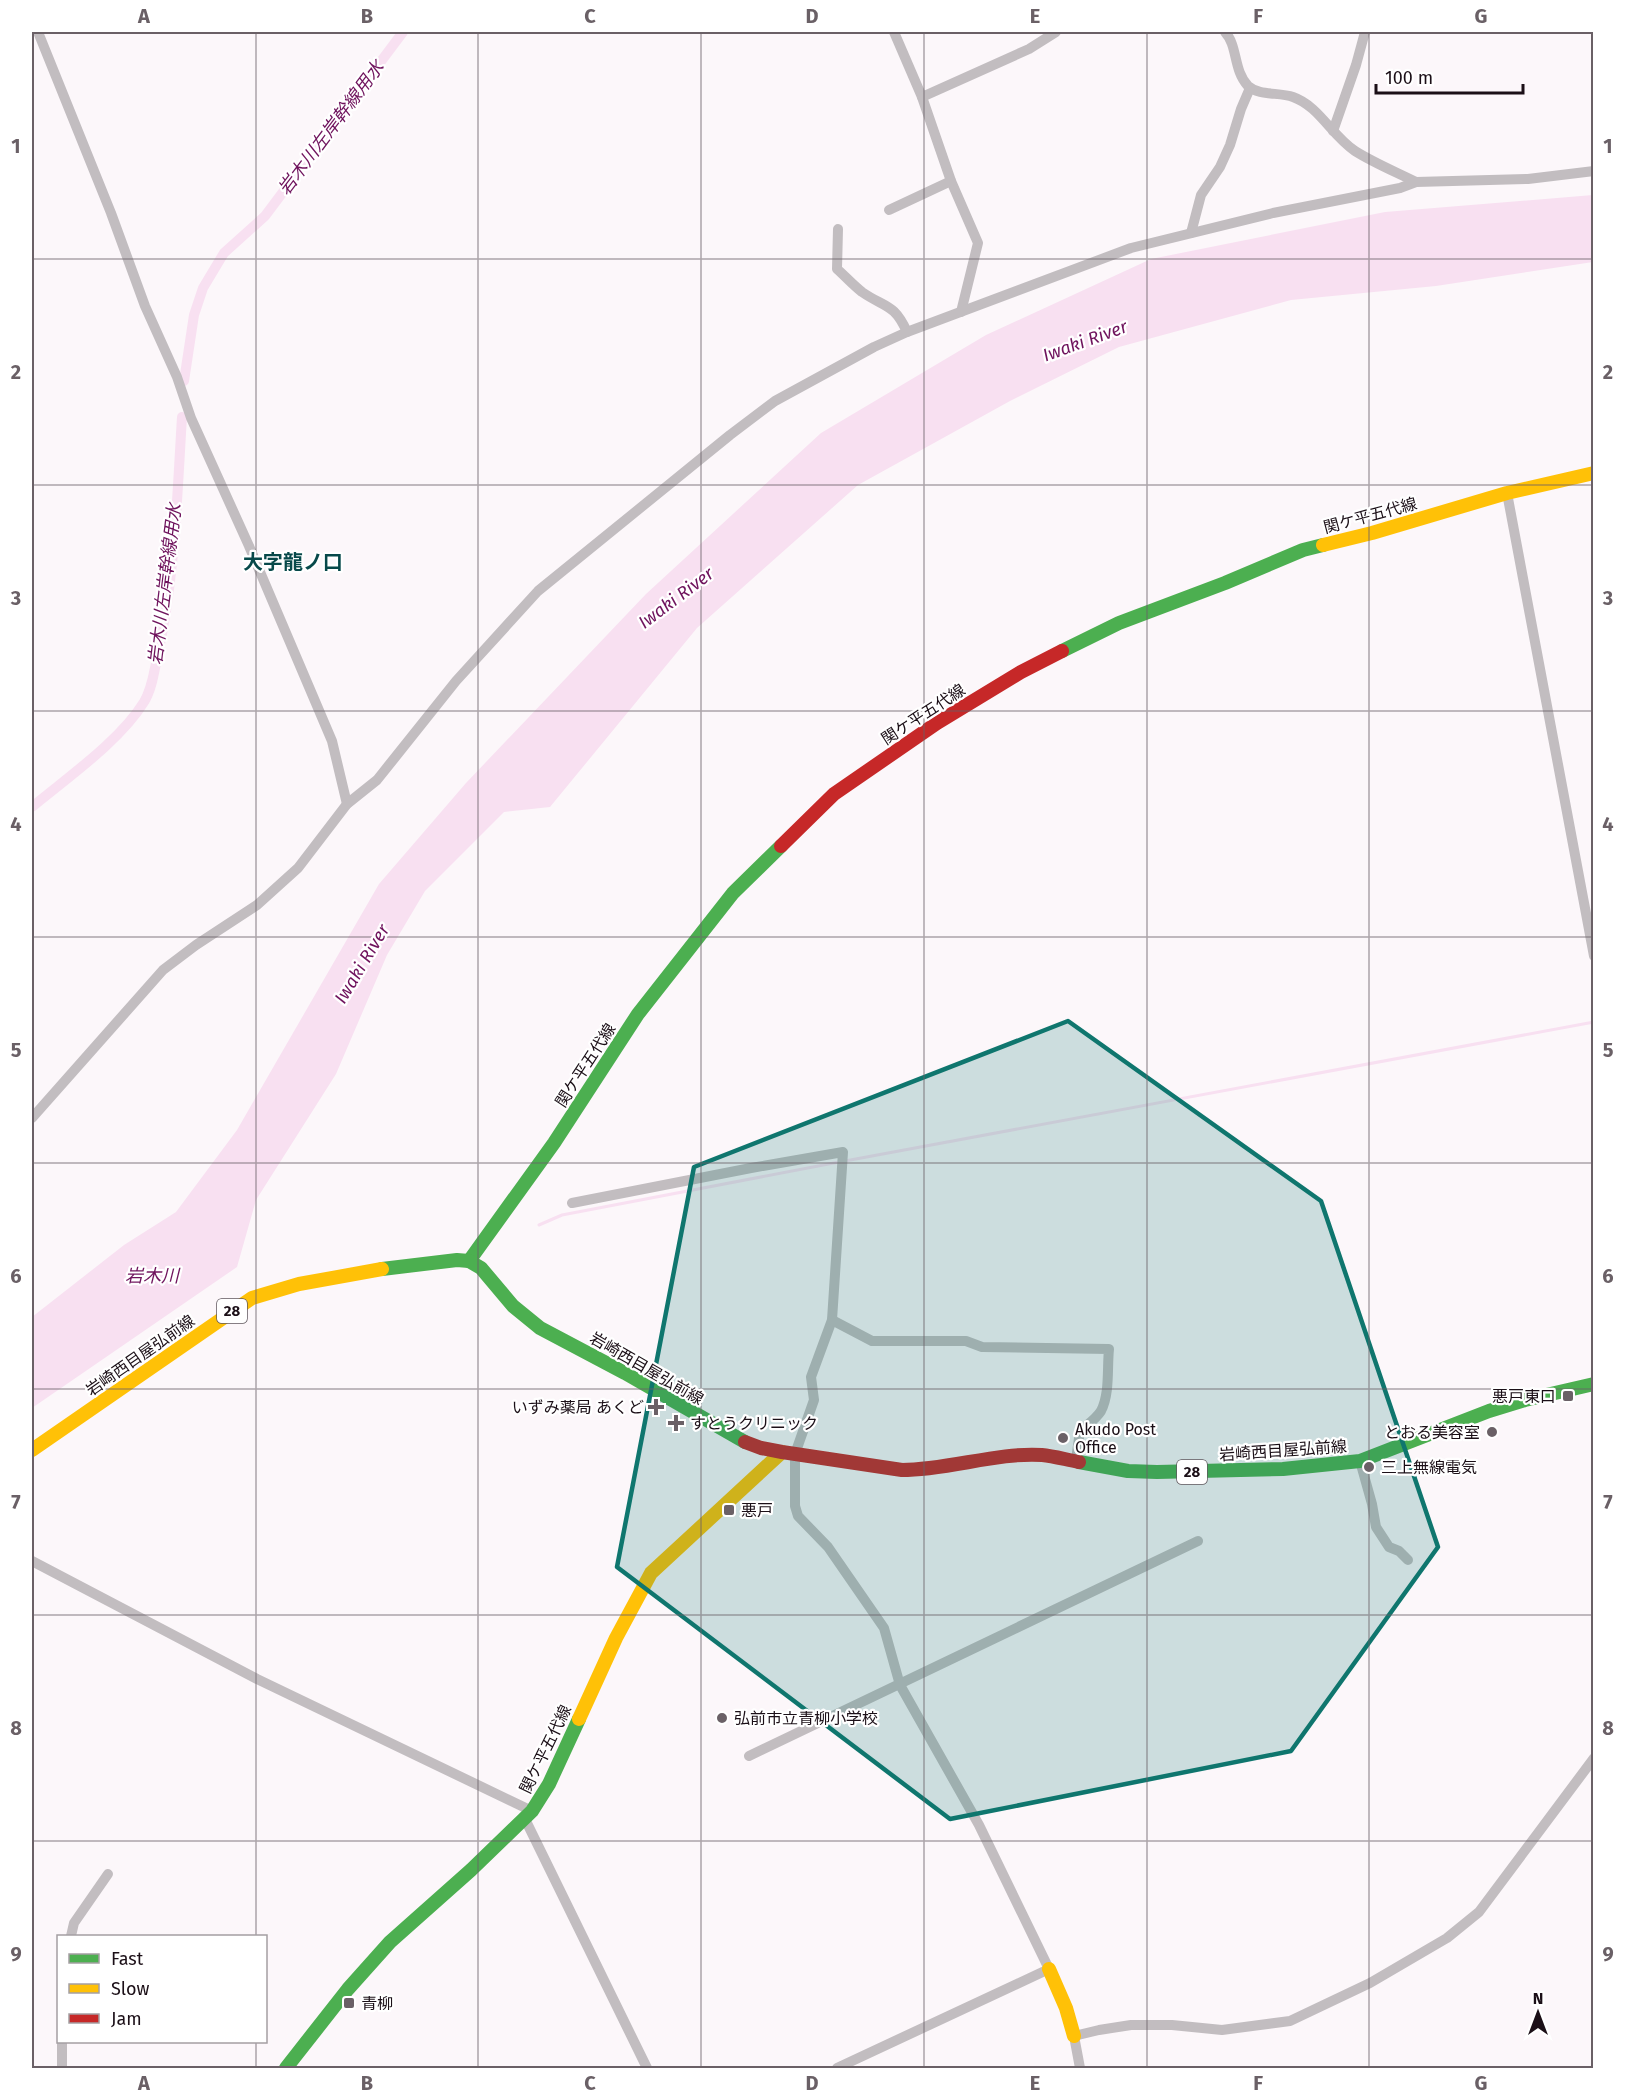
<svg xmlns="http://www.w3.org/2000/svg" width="1625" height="2100" font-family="'Fira Sans','Noto Sans JP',sans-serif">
<rect width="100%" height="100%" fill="#fcf7fa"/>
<!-- water -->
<polygon fill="#f8e0f1" points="1593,195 1593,262 1436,286 1291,300 1119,347 1010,401 858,485 697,628 550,807 504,812 425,891 387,955 336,1074 256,1200 237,1267 32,1408 32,1317 124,1245 176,1212 237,1130 379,884 466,783 646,594 821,433 986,335 1151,259 1385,212"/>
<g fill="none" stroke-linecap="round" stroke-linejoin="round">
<!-- stream -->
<g stroke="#f8e0f1" stroke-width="3">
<polyline points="845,1161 1594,1022"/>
<polyline points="539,1225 562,1215 839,1162"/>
</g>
<!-- canal -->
<g stroke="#f8e0f1" stroke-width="10">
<polyline points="184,381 194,315 203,288 224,253 265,216 403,32"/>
<path d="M32,807C68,777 120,741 144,702C152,689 154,672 157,658C175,579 177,497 182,417"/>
</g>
<!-- street -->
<g stroke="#c2bdc0" stroke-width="10">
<polyline points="38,32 111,213 145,306 177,377 191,418 249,546 332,741 347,804"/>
<polyline points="894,32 922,97 951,181 978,243 961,312"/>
<path d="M1225,32C1238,46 1233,70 1248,86C1259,96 1279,92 1293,97C1319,106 1332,136 1355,151C1374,163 1396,172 1416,182"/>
<polyline points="922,97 1029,49 1056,32"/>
<polyline points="1333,131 1356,65 1365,32"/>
<polyline points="889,210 951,181"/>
<path d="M838,229L837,269C845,276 853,285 862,292C885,308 894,303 907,332"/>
<polyline points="1191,233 1201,195 1220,167 1230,145 1241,109 1250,88"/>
<polyline points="1507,493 1594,956"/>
<polyline points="32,1118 163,970 196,945 257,905 298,868 347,804 377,780 456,681 538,591 730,435 775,401 874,347 907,332 1131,248 1273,213 1400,188 1416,182 1528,179 1594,171"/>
<polyline points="572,1203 751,1168 843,1152 832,1320 811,1377 814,1400 795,1454 795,1506 798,1516 828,1547 884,1628 900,1685 979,1825 1049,1969 837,2068"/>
<path d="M832,1320L872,1341H966L982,1347L1109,1349C1107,1368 1110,1394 1101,1411C1096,1419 1087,1425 1080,1431L1076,1460"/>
<polyline points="1360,1461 1372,1504 1376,1527 1389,1547 1399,1551 1408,1560"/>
<polyline points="32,1561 257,1679 532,1811"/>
<polyline points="749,1756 1198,1541"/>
<polyline points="525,1819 647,2068"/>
<polyline points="71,1936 74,1923 108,1874"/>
<polyline points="62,2068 62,2042"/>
<polyline points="1080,2068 1074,2036 1099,2030 1131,2025 1172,2025 1222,2030 1290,2021 1370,1983 1447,1938 1479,1912 1594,1758"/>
</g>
<!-- fast -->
<g stroke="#4caf50" stroke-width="14">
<polyline points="1062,651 1119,623 1225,583 1303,550 1323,545"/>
<polyline points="469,1261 554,1143 638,1014 733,893 781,846"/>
<polyline points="382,1269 457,1260 469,1261 481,1268 513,1306 540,1328 625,1373 745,1442"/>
<polyline points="1079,1462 1128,1471 1157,1472 1283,1469 1360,1461 1489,1411 1525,1400 1594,1384"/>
<polyline points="286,2068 348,1989 390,1942 471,1870 532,1811 549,1784 579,1719"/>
</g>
<!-- slow -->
<g stroke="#ffc107" stroke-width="14">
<polyline points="1323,545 1372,533 1507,493 1594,473"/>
<polyline points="32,1450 252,1298 299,1284 382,1269"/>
<polyline points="579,1719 616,1638 651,1573 782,1452"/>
<polyline points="1049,1969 1066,2008 1074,2036"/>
</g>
<!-- jam -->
<g stroke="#c62828" stroke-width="14">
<polyline points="781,846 834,794 937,723 1021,672 1062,651"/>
<path d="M745,1442L761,1448L782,1452L902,1470C948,1470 998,1452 1042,1455C1054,1456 1067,1460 1079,1462"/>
</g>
</g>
<!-- marked area -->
<path fill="#0f766e" fill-opacity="0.2" stroke="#0f766e" stroke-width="4.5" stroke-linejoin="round" d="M1068,1021L1321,1201L1438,1547L1291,1751L950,1819L617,1567L694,1167Z"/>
<!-- grid -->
<path fill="none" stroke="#6a6066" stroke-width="1.5" stroke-opacity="0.55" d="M256,32V1936M478,32V2068M701,32V2068M924,32V2068M1147,32V2068M1369,32V2068M32,259H1594M32,485H1594M32,711H1594M32,937H1594M32,1163H1594M32,1389H1594M32,1615H1594M32,1841H1594M256,2042V2068"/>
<!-- markers -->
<g fill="#6a6066" stroke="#fff" stroke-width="2">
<rect x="1562" y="1390" width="12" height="12" rx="3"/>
<path d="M653 1398h6v6h6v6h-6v6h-6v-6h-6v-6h6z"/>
<path d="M673 1414h6v6h6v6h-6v6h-6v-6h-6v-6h6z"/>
<circle cx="1492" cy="1432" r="6"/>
<circle cx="1063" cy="1438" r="6"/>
<circle cx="1369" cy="1467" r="6"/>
<rect x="723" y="1504" width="12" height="12" rx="3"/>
<circle cx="722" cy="1718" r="6"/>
<rect x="343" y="1997" width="12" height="12" rx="3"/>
</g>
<g text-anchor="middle" stroke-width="4.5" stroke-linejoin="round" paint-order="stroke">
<!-- shield labels -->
<g fill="#fff" stroke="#5f575d" stroke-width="1.5">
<rect x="217" y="1299" width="30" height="24" rx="4.5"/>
<rect x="1177" y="1460" width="30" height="24" rx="4.5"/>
</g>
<g font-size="15" font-weight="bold" fill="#1b0f17">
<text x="232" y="1316">28</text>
<text x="1192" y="1477">28</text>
</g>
<!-- street labels -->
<g font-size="16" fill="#1b0f17" stroke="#fff">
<text transform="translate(1370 515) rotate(-15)" y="6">関ケ平五代線</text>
<text transform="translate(923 714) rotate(-33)" y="6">関ケ平五代線</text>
<text transform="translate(585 1065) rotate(-57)" y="6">関ケ平五代線</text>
<text transform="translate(140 1355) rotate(-35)" y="6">岩崎西目屋弘前線</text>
<text transform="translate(647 1368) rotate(30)" y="6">岩崎西目屋弘前線</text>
<text transform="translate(1283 1450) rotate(-4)" y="6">岩崎西目屋弘前線</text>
<text transform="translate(545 1749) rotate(-64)" y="6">関ケ平五代線</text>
</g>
<!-- poi labels -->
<g font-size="16" fill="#1b0f17" stroke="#fff" text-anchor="start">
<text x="1556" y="1402" text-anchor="end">悪戸東口</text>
<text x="644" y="1413" text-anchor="end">いずみ薬局 あくど</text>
<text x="690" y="1429">すとうクリニック</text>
<text x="1075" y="1435">Akudo Post<tspan x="1075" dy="18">Office</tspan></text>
<text x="1480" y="1438" text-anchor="end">とおる美容室</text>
<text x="1381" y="1473">三上無線電気</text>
<text x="741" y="1516">悪戸</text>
<text x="734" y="1724">弘前市立青柳小学校</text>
<text x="361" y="2009">青柳</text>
</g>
<!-- water labels -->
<g font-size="18" font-style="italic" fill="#6f135d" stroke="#fff">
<text transform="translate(331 128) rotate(-53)" y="6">岩木川左岸幹線用水</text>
<text transform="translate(1085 341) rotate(-20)" y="6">Iwaki River</text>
<text transform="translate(165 584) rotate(-83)" y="6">岩木川左岸幹線用水</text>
<text transform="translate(676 598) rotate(-37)" y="6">Iwaki River</text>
<text transform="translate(362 964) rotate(-59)" y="6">Iwaki River</text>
<text x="152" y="1282">岩木川</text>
</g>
<!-- quarter labels -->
<g font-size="20" font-weight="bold" fill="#07494a" stroke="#fff">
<text x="293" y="569">大字龍ノ口</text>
</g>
</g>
<!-- border -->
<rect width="1625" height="2100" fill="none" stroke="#ffffff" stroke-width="66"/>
<!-- legend -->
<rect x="57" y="1935" width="210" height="108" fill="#ffffff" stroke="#a49fa2" stroke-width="1.5"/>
<rect x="69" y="1954" width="30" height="9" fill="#4caf50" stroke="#a49fa2" stroke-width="1.5"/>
<text x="111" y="1965" font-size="18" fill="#1b0f17">Fast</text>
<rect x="69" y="1984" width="30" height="9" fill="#ffc107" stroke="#a49fa2" stroke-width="1.5"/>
<text x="111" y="1995" font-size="18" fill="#1b0f17">Slow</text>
<rect x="69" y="2014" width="30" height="9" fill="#c62828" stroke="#a49fa2" stroke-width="1.5"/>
<text x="111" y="2025" font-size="18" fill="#1b0f17">Jam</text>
<!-- north arrow -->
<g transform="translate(1538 2013)" stroke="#ffffff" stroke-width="4.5" paint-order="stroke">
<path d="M0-4.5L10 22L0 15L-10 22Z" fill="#1b0f17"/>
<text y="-9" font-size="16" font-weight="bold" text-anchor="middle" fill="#1b0f17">N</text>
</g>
<!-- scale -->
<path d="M1376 84v9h147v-9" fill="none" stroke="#1b0f17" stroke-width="3"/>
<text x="1385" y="84" font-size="18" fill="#1b0f17" stroke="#ffffff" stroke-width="4.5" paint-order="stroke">100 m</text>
<rect x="33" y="33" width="1559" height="2034" fill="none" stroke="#6a6066" stroke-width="2"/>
<g font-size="20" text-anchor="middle" font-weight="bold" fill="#6a6066">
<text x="144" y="23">A</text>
<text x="367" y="23">B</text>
<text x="590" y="23">C</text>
<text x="812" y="23">D</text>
<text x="1035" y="23">E</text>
<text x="1258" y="23">F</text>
<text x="1481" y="23">G</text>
<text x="16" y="153">1</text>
<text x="1608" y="153">1</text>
<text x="16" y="379">2</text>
<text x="1608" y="379">2</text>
<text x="16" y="605">3</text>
<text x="1608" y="605">3</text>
<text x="16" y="831">4</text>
<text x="1608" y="831">4</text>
<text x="16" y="1057">5</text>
<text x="1608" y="1057">5</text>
<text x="16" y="1283">6</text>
<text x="1608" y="1283">6</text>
<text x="16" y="1509">7</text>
<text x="1608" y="1509">7</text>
<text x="16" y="1735">8</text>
<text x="1608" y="1735">8</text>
<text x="16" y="1961">9</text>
<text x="1608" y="1961">9</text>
<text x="144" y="2090">A</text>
<text x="367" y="2090">B</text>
<text x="590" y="2090">C</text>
<text x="812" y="2090">D</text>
<text x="1035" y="2090">E</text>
<text x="1258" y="2090">F</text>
<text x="1481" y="2090">G</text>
</g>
</svg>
